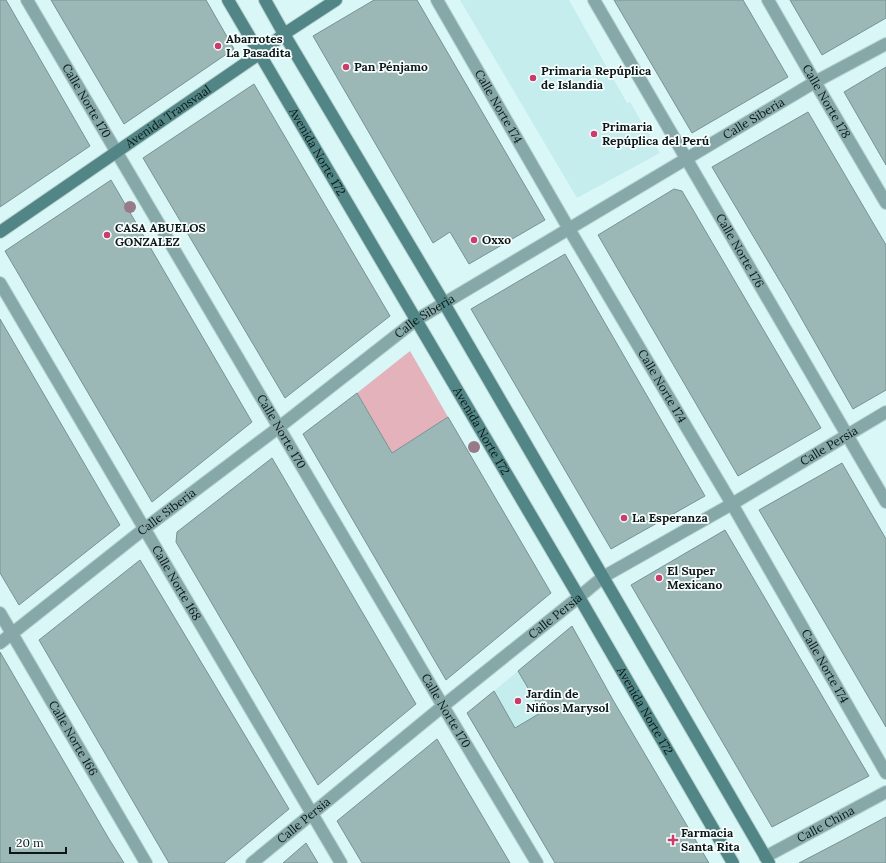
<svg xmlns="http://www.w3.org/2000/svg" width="886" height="863" font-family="Lora,serif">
<rect width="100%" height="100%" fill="#d9f7f7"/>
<!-- built -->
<g fill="#c5eded">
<polygon points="460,0 569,0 627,103 630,102 660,153 577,198"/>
<polygon points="518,671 542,712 515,728 494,691"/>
</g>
<!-- green -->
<polygon fill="#e3b2bb" points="410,351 448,417 392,453 357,393"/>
<!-- building -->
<g fill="#9bb8b7" stroke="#779393">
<polygon points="0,0 6,0 90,146 0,207"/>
<polygon points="51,0 206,0 234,49 124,124"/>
<polygon points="374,0 417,0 545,220 469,264 450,232 433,243 313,36"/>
<polygon points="614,0 743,0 788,77 692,133"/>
<polygon points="790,0 886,0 886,18 822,55"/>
<polygon points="886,67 886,165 844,92"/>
<polygon points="254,84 390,316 285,398 143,158"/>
<polygon points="808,112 886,245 886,390 853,409 787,293 712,167"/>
<polygon points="111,180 252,422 152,502 5,251"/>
<polygon points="674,189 682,191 821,428 738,476 598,235"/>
<polygon points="565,254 705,496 611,549 471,309"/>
<polygon points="0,319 120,525 19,605 0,573"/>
<polygon points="357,393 392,453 448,417 551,593 446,680 303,434"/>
<polygon points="272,458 416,704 318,785 176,542 177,532"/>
<polygon points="842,463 886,539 886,727 759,510"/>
<polygon points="725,530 869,776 772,827 631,585"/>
<polygon points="140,560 289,809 224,863 169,863 39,640"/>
<polygon points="572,626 613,700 709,863 555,863 467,713 494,691 515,728 542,712 518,671"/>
<polygon points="0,652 109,839 124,863 0,863"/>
<polygon points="437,739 510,863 362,863 337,821"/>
<polygon points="886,817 886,863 799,863 843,840"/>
<polygon points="306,843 318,863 283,863"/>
</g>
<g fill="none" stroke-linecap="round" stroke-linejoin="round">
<!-- street casing -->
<g stroke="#b8d3d3" stroke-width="14">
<g id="street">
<path id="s1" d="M27,0L443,706L537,863"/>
<path id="s2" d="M437,0L569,229L732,504L886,773"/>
<path id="s3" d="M594,0L886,502"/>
<path id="s4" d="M768,0L815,82L886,203"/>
<path id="s5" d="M0,283L341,863"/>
<path id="s6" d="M0,613L146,863"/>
<path id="s7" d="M0,643L144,529L278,428L416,320L815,82L886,44"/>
<path id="s8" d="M765,857L886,792"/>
<path id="s9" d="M252,863L443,706L579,597L603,577L732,504L886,412"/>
</g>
</g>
<!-- secondary casing -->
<g stroke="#b8d3d3" stroke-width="14">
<g id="secondary">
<path id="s10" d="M228,0L579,597L733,863"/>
<polyline points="265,0 284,34 444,303 769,863"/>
<path id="s11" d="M0,232L259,54L284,34L336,0"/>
</g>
</g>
<!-- street -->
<use href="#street" stroke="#87a8a8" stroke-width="12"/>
<!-- secondary -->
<use href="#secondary" stroke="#528585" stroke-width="12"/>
</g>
<!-- trees -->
<g fill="#977b89">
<circle cx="130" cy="207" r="6"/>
<circle cx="474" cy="447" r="6"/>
</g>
<!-- markers -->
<g fill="#ca3c6a" stroke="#f8fefe" stroke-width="1.5">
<circle cx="218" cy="46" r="4"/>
<circle cx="346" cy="67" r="4"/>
<circle cx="533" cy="78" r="4"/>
<circle cx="594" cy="134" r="4"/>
<circle cx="107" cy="235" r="4"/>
<circle cx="474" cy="240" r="4"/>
<circle cx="624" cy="518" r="4"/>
<circle cx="659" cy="578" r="4"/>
<circle cx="518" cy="701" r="4"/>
<path d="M671 834h4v4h4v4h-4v4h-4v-4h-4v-4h4z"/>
</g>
<g text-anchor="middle" stroke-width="3.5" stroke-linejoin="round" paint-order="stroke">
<!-- poi labels -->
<g font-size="12" font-weight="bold" fill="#0c1717" stroke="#f8fefe" text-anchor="start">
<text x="226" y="43">Abarrotes<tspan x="226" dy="14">La Pasadita</tspan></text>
<text x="354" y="71">Pan Pénjamo</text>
<text x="541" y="75">Primaria Repúplica<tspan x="541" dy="14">de Islandia</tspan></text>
<text x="602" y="131">Primaria<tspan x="602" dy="14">Repúplica del Perú</tspan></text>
<text x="115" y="232">CASA ABUELOS<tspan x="115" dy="14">GONZALEZ</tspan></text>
<text x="482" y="244">Oxxo</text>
<text x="632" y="522">La Esperanza</text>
<text x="667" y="575">El Super<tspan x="667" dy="14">Mexicano</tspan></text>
<text x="526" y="698">Jardín de<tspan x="526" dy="14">Niños Marysol</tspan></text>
<text x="681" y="837">Farmacia<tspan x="681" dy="14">Santa Rita</tspan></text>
</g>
<!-- street labels -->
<g font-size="12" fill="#0c1717" stroke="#f8fefe">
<text dy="4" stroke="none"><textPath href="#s1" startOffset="117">Calle Norte 170</textPath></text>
<text dy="4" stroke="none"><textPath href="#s4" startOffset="117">Calle Norte 178</textPath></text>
<text dy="4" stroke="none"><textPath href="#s2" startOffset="123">Calle Norte 174</textPath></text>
<text dy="4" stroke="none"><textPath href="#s11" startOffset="204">Avenida Transvaal</textPath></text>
<text dy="4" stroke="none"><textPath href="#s7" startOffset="920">Calle Siberia</textPath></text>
<text dy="4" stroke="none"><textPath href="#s10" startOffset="176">Avenida Norte 172</textPath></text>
<text dy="4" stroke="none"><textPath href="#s3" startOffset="290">Calle Norte 176</textPath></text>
<text dy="4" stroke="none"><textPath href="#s7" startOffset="536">Calle Siberia</textPath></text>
<text dy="4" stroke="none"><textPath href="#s2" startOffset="447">Calle Norte 174</textPath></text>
<text dy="4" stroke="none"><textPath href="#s10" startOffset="500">Avenida Norte 172</textPath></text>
<text dy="4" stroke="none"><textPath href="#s1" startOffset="501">Calle Norte 170</textPath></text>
<text dy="4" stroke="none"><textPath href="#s9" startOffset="714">Calle Persia</textPath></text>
<text dy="4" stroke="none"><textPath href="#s7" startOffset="212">Calle Siberia</textPath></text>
<text dy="4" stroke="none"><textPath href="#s5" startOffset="348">Calle Norte 168</textPath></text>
<text dy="4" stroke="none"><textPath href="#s9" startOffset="391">Calle Persia</textPath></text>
<text dy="4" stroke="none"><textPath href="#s2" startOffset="771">Calle Norte 174</textPath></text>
<text dy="4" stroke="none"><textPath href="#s1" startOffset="825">Calle Norte 170</textPath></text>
<text dy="4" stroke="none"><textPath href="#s10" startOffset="824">Avenida Norte 172</textPath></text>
<text dy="4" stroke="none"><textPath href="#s6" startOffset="145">Calle Norte 166</textPath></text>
<text dy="4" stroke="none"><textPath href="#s9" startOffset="67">Calle Persia</textPath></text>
<text dy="4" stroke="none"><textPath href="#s8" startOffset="69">Calle China</textPath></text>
</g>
</g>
<!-- scale -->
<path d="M10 847v6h56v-6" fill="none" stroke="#0c1717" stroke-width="2"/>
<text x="16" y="847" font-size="12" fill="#0c1717" stroke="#f8fefe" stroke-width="3" paint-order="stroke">20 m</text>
</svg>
